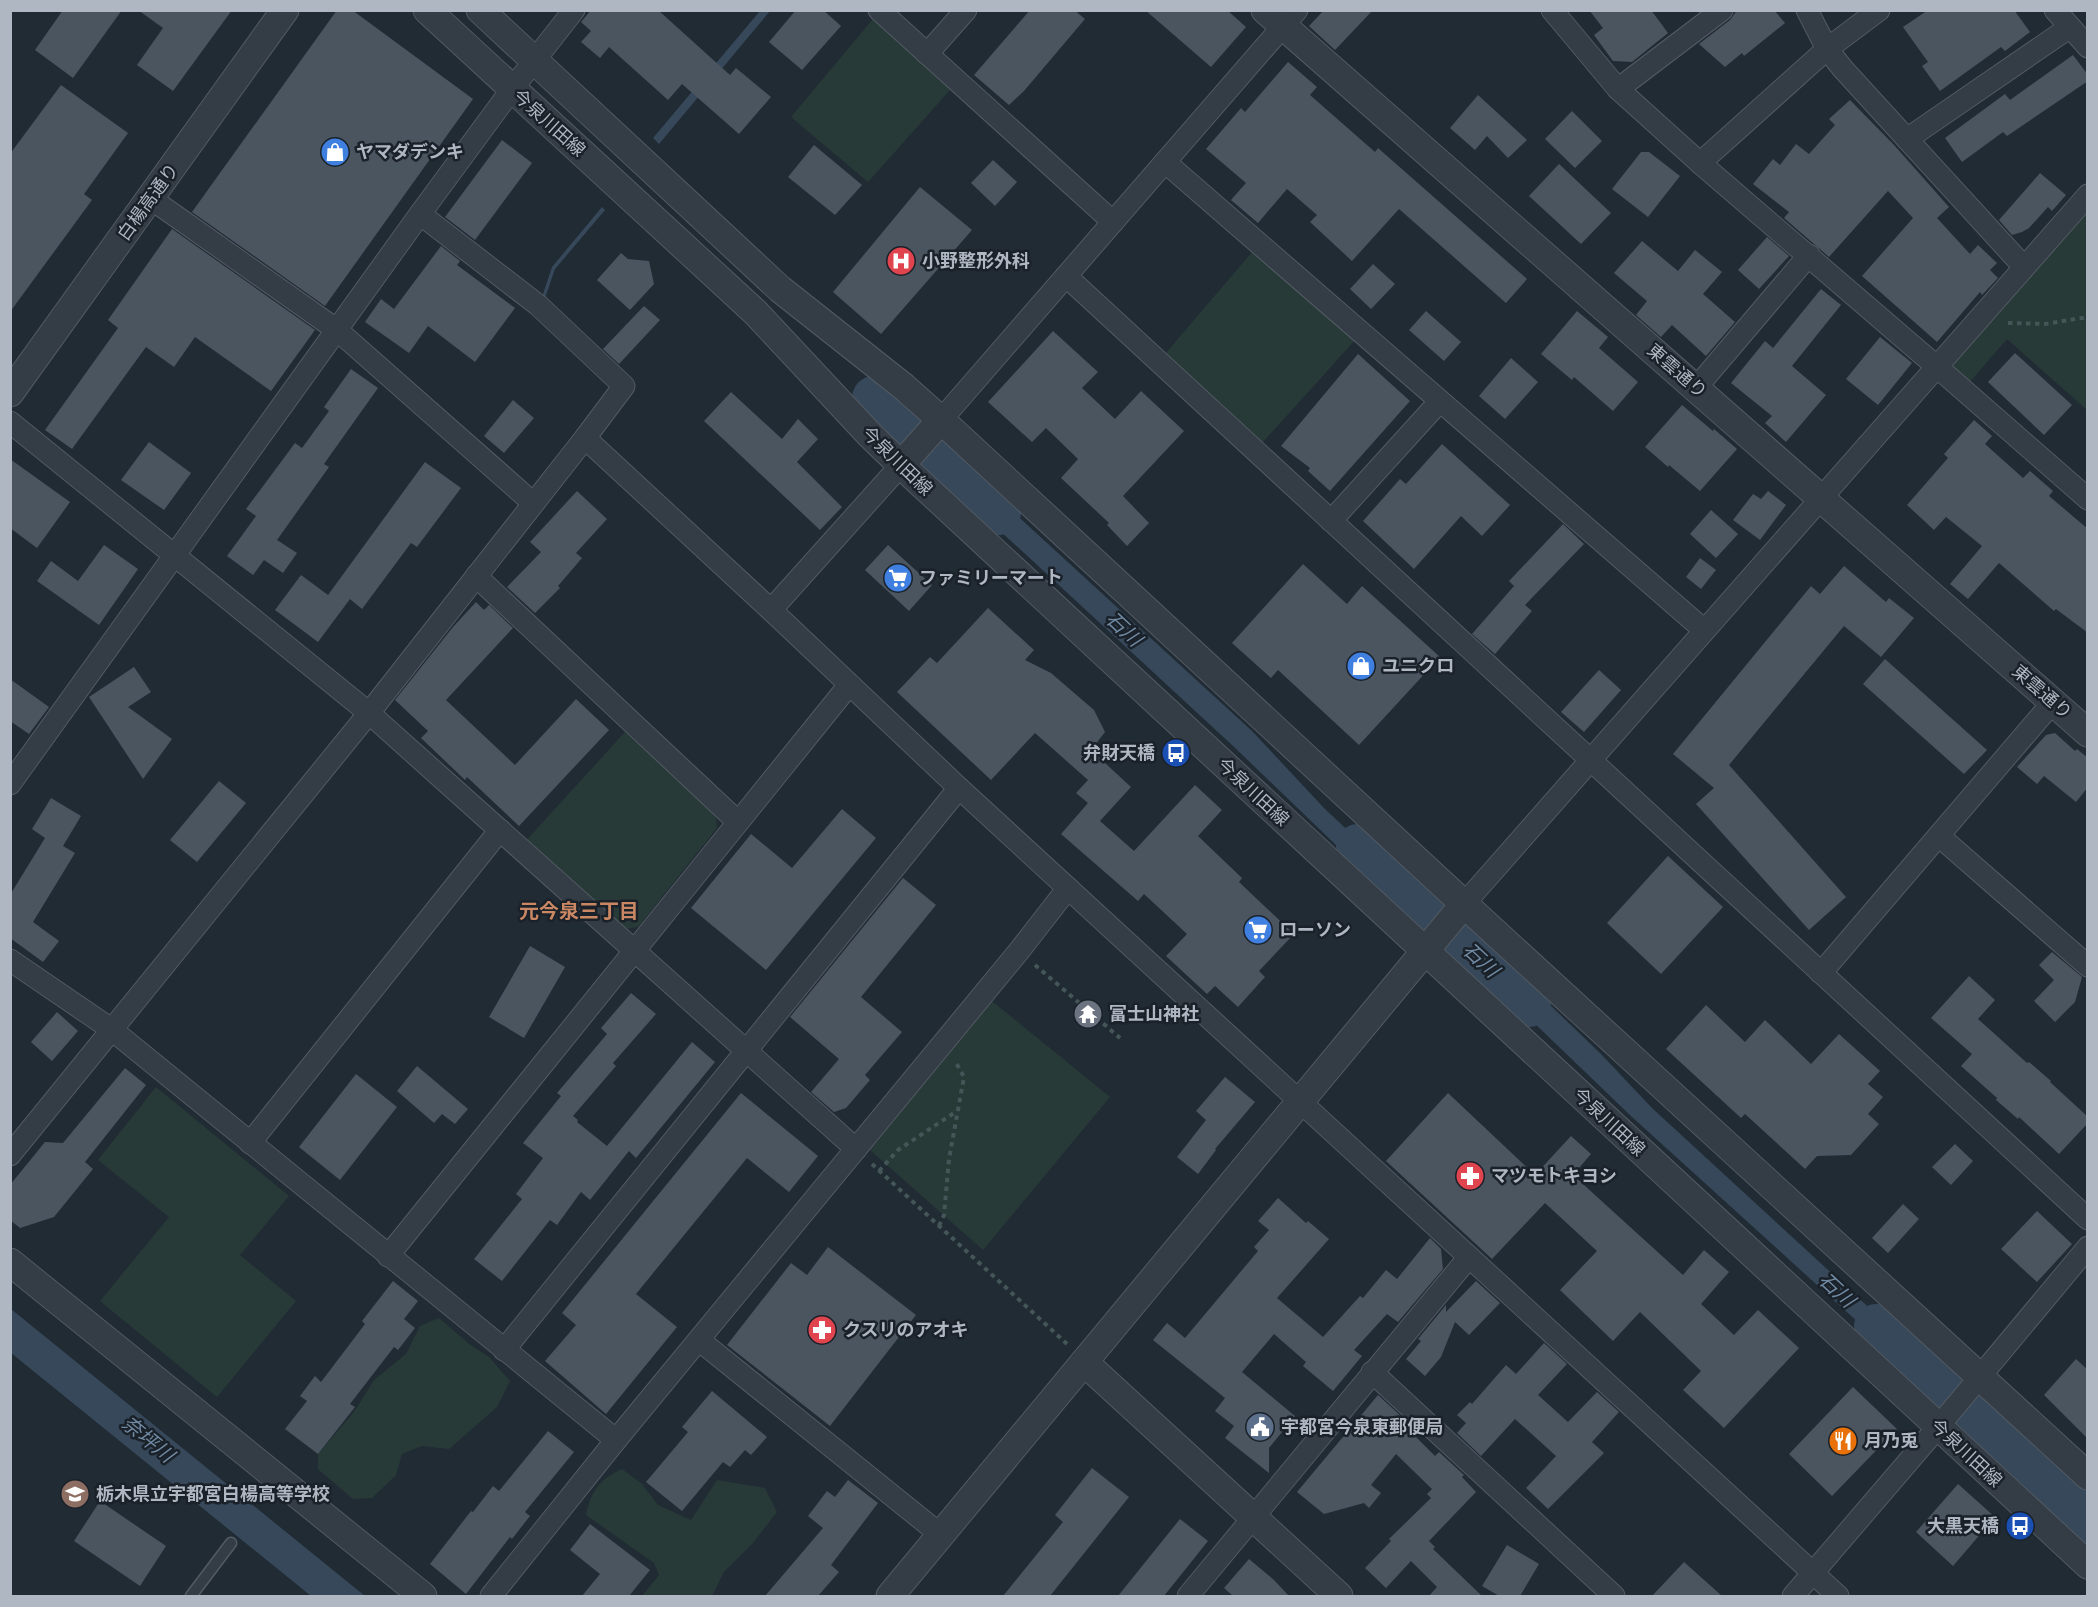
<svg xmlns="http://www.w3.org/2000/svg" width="2098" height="1607" font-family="'Public Sans','Noto Sans JP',sans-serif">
<rect width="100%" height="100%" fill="#212b34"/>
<!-- green -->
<g fill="#273a38">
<polygon points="873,19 950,90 868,182 791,117"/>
<polygon points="2087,212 2087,410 2007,339 1968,384 1953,368 1955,359"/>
<polygon points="1252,252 1356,339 1262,443 1165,354"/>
<polygon points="625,732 715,812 717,828 638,927 623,929 523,844"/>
<polygon points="992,1001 1110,1097 983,1250 870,1150"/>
<polygon points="156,1087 289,1196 240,1255 296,1301 217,1397 100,1301 169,1217 98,1160"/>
<polygon points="439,1318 469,1344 489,1357 510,1381 497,1407 449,1449 422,1446 402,1454 396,1475 372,1498 353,1499 318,1469 318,1454 354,1412 374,1380 406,1354 420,1326"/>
<path d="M622,1469L642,1484L658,1505L691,1520L717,1480L765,1488L777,1512L753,1543L724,1572L712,1596H642L659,1575L654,1563L586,1515C591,1491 600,1479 622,1469Z"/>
</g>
<!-- water -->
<g fill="#36485a">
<polygon points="760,11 770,11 659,144 653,138"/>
<polygon points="602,207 605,210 555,269 544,301 541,300 552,267"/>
<polygon points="961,464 1252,731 1325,809 1404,883 1390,897 1232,745 946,481"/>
<polygon points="1496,953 1601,1054 1652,1108 1926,1360 1914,1373 1632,1117 1481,972"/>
<polygon points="11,1309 365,1596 311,1596 11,1353"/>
<polygon points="2001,1431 2087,1509 2087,1536 1988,1445"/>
</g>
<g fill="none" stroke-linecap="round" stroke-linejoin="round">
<!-- river -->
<g stroke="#36485a" stroke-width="44">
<polyline points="874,398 999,513"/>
<polyline points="1358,846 1529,1005"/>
<polyline points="1876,1326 2088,1522"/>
</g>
</g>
<!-- building -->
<g fill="#4a5560">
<polygon points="63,10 122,10 73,78 35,50"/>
<polygon points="138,10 232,10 173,91 137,65 163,28"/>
<polygon points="337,10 352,10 473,99 325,306 192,212"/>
<polygon points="591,10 658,10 730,75 736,68 771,97 739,134 682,84 668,100 609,47 600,58 581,42 591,31 581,22"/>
<polygon points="796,10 823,10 841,26 802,70 769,42"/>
<polygon points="1030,10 1074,10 1085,19 1024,91 1009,105 974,75"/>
<polygon points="1145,10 1227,10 1246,27 1211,67"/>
<polygon points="1324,10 1373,10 1335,50 1309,26"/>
<polygon points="1589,10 1651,10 1668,33 1632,62 1613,61 1594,35 1603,28"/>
<polygon points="1737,10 1774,10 1785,23 1744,56 1742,53 1725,67 1699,44 1730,20"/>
<polygon points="1928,10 2014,10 2030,32 2005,51 2001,47 1940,91 1922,66 1928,62 1903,27"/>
<polygon points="2073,55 2088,75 2088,81 2007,136 2003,132 1962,162 1945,138 2005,94 2010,100"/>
<polygon points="1288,62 1317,87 1310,95 1375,152 1378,148 1527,279 1506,303 1399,209 1352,261 1310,222 1317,215 1287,189 1258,223 1231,200 1246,183 1206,149 1241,108 1245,112"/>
<polygon points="61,85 128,133 84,194 92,200 10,312 10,154"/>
<polygon points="1478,95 1527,140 1508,158 1487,136 1475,150 1450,128"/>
<polygon points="1850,100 1894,145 1949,207 1937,218 1970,254 1978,245 1997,263 1990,270 1998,278 1982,295 1980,292 1937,342 1862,276 1913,218 1888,191 1829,257 1784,218 1789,212 1753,184 1773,159 1780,165 1796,144 1809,154 1835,125 1829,119"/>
<polygon points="1572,111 1602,141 1575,168 1545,139"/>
<polygon points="502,140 532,163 475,240 445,217"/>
<polygon points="814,145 862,185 835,215 788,177"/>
<polygon points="1641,152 1649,152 1680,176 1648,217 1612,189"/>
<polygon points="993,160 1017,182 995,206 971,183"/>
<polygon points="1559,164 1611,213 1581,244 1529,196"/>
<polygon points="2040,173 2066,195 2052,211 2048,207 2029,228 2022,232 2012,235 1999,220"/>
<polygon points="920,187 972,230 881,334 833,292"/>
<polygon points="172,229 315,330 271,391 195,337 174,367 146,347 72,449 45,430 118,328 108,320"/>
<polygon points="1767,237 1789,256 1759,289 1738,270"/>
<polygon points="1642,241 1678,271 1695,250 1722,272 1703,294 1735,322 1706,356 1672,325 1661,337 1636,315 1647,301 1614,273"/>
<polygon points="441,246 460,261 457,265 515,308 475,362 428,326 409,353 365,322 381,299 394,309"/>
<polygon points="621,253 628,259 649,261 654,284 630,310 597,280"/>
<polygon points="1373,264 1395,284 1371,309 1350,289"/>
<polygon points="1821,289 1841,305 1792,366 1826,395 1786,442 1765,423 1772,416 1731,383 1765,341 1773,348"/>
<polygon points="644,306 660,320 619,364 603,349"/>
<polygon points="1426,311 1461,342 1444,361 1409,330"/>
<polygon points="1577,311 1608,337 1599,348 1638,382 1613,411 1574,377 1572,380 1541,354"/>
<polygon points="1053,331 1098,372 1082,388 1115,419 1141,391 1184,431 1123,496 1149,523 1127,546 1107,525 1109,523 1061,478 1078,459 1046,428 1032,442 988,402"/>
<polygon points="1880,337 1912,363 1878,405 1846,379"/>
<polygon points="2015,353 2072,405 2044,435 1988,382"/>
<polygon points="1358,354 1410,401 1330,491 1308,471 1310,468 1281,446"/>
<polygon points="1511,358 1538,382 1505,419 1479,396"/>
<polygon points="351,369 378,388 324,464 329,467 277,540 297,553 283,573 264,560 253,575 227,556 256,516 246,509 295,443 302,448 329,411 324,407"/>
<polygon points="731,392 782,439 798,419 818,439 797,462 842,507 820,530 704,421"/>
<polygon points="513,400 534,418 504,453 484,436"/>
<polygon points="1682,405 1713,431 1714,429 1737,449 1700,491 1669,465 1668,467 1645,447"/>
<polygon points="1974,420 1992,436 1985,444 2023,478 2030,471 2053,491 2049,496 2088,529 2088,633 2056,609 2054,611 1999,563 1968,599 1950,584 1982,546 1946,517 1934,530 1907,505 1948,458 1944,454"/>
<polygon points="149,442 191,473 164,510 121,480"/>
<polygon points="1442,444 1510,505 1482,536 1461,516 1414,569 1363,521 1400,479 1406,484"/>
<polygon points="10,459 70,502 37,548 10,528"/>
<polygon points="425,462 461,488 417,547 411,543 362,609 350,599 318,642 275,610 301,575 328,595"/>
<polygon points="577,491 607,519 576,553 582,558 558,586 560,588 535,613 507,587 541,552 530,542"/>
<polygon points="1768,491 1786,505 1760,540 1733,520 1753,494 1761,499"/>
<polygon points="1711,510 1738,534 1716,558 1690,534"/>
<polygon points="1563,524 1584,544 1525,605 1532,611 1495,654 1472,634 1514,586 1509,581"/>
<polygon points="104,545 138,569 99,625 37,581 51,561 78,581"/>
<polygon points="888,545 932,585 909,611 865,570"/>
<polygon points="1700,558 1716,570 1701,589 1686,577"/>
<polygon points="1303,564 1347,604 1362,586 1440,657 1359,745 1278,670 1271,678 1232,643"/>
<polygon points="1844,566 1886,602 1889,598 1914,618 1881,657 1844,626 1729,765 1846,897 1809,930 1696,804 1714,788 1673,754 1811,586 1820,594"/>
<polygon points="476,602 484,610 489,605 513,628 446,700 515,765 576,699 609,730 519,826 467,777 465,780 421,738 428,731 395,700 453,627"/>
<polygon points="988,608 1034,650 1025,660 1051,673 1094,710 1105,732 1091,750 1131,787 1100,821 1134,851 1195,785 1222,810 1198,836 1242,878 1239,882 1294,934 1259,971 1265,977 1238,1007 1215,986 1207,994 1166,956 1187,934 1144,894 1138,901 1061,834 1088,803 1076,793 1088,780 1035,733 991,780 897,692 930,657 937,663"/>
<polygon points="1885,659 1987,750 1964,774 1863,684"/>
<polygon points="134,667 151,692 128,707 172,739 143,779 89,697"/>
<polygon points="1599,670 1621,690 1584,732 1561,712"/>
<polygon points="10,679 49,707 29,734 10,721"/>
<polygon points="2055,733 2075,751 2077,749 2088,758 2088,787 2076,802 2044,776 2037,784 2017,767 2046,735"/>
<polygon points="219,781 246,803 197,862 170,840"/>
<polygon points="51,798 81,816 63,846 75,853 33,922 59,941 43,962 10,938 10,895 45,838 32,829"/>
<polygon points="842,809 876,838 766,970 691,908 751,834 792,868"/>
<polygon points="1668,856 1723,907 1661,974 1607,923"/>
<polygon points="903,878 936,905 861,997 902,1032 865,1075 870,1080 846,1108 834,1112 811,1092 839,1059 790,1017"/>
<polygon points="530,946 565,967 524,1038 489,1017"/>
<polygon points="2052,952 2082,977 2075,1002 2055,1022 2034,1001 2054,980 2039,965"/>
<polygon points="1969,976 1995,1000 1978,1019 2027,1063 2029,1062 2051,1081 2050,1082 2088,1117 2088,1123 2059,1154 2019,1117 2018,1119 1996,1100 1997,1098 1961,1066 1972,1054 1931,1018"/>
<polygon points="631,993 656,1014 613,1063 616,1066 573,1116 578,1120 577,1122 607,1146 692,1042 715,1062 636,1158 629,1151 590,1200 581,1192 557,1225 550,1220 502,1281 474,1259 522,1199 516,1194 543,1158 523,1143 561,1096 557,1093 607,1034 601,1028"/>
<polygon points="1706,1005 1745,1042 1765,1020 1811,1064 1839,1034 1880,1071 1868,1084 1883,1097 1868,1114 1879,1124 1851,1155 1817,1156 1805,1169 1745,1114 1741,1118 1666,1049"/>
<polygon points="57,1012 78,1031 52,1061 31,1042"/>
<polygon points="417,1066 468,1109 455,1124 442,1114 434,1123 397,1091"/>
<polygon points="125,1068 146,1085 85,1162 93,1169 54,1217 20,1228 10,1220 10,1185 45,1142 63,1143"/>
<polygon points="356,1074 397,1107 340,1180 299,1147"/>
<polygon points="1225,1077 1255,1102 1215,1149 1216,1150 1198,1174 1177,1157 1206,1120 1196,1111"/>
<polygon points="741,1093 818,1156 789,1192 747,1158 636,1294 677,1327 606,1414 545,1361 576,1325 562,1313"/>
<polygon points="1448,1093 1535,1175 1571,1136 1591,1154 1573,1175 1683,1275 1704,1250 1729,1272 1701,1304 1734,1335 1758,1310 1799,1348 1724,1428 1683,1390 1701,1371 1640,1312 1613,1341 1560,1290 1597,1251 1545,1203 1492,1259 1386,1161"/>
<polygon points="1955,1144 1973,1161 1951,1185 1932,1167"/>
<polygon points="1278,1198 1306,1223 1308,1221 1329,1239 1277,1298 1323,1337 1360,1296 1363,1298 1386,1270 1397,1279 1430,1238 1441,1249 1443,1269 1398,1322 1387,1314 1354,1350 1362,1356 1333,1391 1303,1366 1306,1362 1274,1334 1242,1372 1295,1416 1269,1448 1269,1473 1225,1438 1234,1426 1215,1411 1225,1398 1153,1340 1167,1323 1185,1338 1258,1251 1254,1247 1269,1230 1258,1221"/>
<polygon points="1903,1204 1919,1219 1888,1253 1872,1238"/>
<polygon points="2037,1211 2072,1244 2037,1282 2001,1249"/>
<polygon points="828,1247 916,1315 830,1426 727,1345 791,1263 807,1275"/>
<polygon points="393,1281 418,1301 404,1319 415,1328 398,1350 394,1347 350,1404 355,1407 318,1454 285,1429 307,1401 300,1396 315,1376 321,1382 365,1324 362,1321"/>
<polygon points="1476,1281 1500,1303 1469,1335 1455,1322 1441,1357 1425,1376 1406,1359 1421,1341 1418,1339 1446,1305 1446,1312"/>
<polygon points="1544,1343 1567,1364 1538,1395 1568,1422 1597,1392 1619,1412 1592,1442 1604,1453 1548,1509 1526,1488 1556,1456 1515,1419 1481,1456 1457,1433 1466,1423 1457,1415 1470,1402 1472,1404 1506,1365 1516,1374"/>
<polygon points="2076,1359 2088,1370 2088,1439 2044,1395"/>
<polygon points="1853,1387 1897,1429 1832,1496 1789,1454"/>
<polygon points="712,1391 767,1437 751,1455 745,1450 730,1467 723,1462 682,1511 646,1482 688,1432 682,1427"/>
<polygon points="1378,1395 1403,1418 1400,1421 1435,1456 1439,1452 1464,1475 1462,1477 1476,1492 1429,1541 1435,1547 1433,1549 1482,1596 1429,1596 1437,1587 1411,1561 1386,1588 1365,1568 1391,1541 1389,1539 1431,1498 1427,1494 1432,1489 1396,1454 1371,1485 1381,1493 1369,1508 1364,1503 1324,1514 1297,1492"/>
<polygon points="548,1431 574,1452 525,1512 530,1516 512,1539 510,1537 466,1594 430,1564 471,1511 473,1512 493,1486 499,1491"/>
<polygon points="1092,1468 1129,1497 1050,1596 1003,1596 1063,1522 1055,1515"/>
<polygon points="848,1480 878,1503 831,1565 839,1572 818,1596 765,1596 823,1528 808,1516 827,1491 835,1497"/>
<polygon points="1958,1484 1995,1517 1953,1566 1916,1532"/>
<polygon points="100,1501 166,1546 140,1586 74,1541"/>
<polygon points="1180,1519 1208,1541 1164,1596 1118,1596"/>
<polygon points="590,1524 650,1570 629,1596 582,1596 600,1574 570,1550"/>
<polygon points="1507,1545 1539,1564 1520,1596 1499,1596 1482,1586"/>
<polygon points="1249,1559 1274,1580 1289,1596 1233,1596 1224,1588"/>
<polygon points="1684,1562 1722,1596 1652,1596"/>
</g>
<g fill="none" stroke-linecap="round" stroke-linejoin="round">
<!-- service casing -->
<g stroke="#525a63" stroke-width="13">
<polyline id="service" points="191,1596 231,1543"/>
</g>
<!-- minor casing -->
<g stroke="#525a63" stroke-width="23">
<g id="minor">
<polyline points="879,10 1113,222"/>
<polyline points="1552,10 1618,89 1700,163 1936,366 2088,499"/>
<polyline points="1807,10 1827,49 1843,69 2024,267"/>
<polyline points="2055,10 2088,47"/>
<polyline points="927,54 966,10"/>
<polyline points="1618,89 1722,10"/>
<polyline points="1907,139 2070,27"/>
<polyline points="1165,162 1704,630"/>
<polyline points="1700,163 1827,49 1879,10"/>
<polyline points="150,198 337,330 533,503"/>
<polyline points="420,214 538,305 624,386 585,438"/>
<polyline points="1066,276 2088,1219"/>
<polyline points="1696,388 1809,255"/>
<polyline points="941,420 1297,10"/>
<polyline points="10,422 369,713 856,1149"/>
<polyline points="1331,521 1440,401"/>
<polyline points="476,576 738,822"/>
<polyline points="771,610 901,465"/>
<polyline points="10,784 420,214 512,89 574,10"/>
<polyline points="1939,836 2088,966"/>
<polyline points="1464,904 2088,195"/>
<polyline points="10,960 111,1029 616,1440"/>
<polyline points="1821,973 2053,702"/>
<polyline points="250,1143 500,830"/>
<polyline points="10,1155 369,713 585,438 771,610 959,788 1838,1596"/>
<polyline points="388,1256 849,685"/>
<polyline points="699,1340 941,1535"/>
<polyline points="504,1350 959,788"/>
<polyline points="1372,1372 1614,1596"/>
<polyline points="491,1596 616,1440 1019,951 1068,888"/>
<polyline points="1188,1596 1469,1257"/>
<polyline points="1793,1596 1938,1427 2088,1247"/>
</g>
</g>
<!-- tertiary casing -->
<g stroke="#525a63" stroke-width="29">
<g id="tertiary">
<polyline points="427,10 755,312 870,435 901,465 2088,1565"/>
<polyline points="480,10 780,289 904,387 941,420 1464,904 2088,1476"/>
<polyline points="1265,10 2088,733"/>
<polyline points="10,393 285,10"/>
<polyline points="901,465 941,420"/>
<polyline points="10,1262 423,1596"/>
<polyline points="1084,1362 1339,1596"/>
<polyline points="890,1596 1464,904"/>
</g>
</g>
<!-- path -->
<g stroke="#445657" stroke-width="4" stroke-dasharray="4.5 4.5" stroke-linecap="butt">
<polyline points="2008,323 2045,324 2088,317"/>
<polyline points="1035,965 1120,1038"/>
<polyline points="872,1164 1067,1344"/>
<polyline points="879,1171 898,1150 957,1111"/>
<polyline points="939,1226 944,1215 949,1159 964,1077 955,1061"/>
</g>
<!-- service -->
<use href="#service" stroke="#343c45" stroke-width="10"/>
<!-- minor -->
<use href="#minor" stroke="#343c45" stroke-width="21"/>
<!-- tertiary -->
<use href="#tertiary" stroke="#343c45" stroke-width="27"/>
</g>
<!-- icons -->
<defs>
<g id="shop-disc" transform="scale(1.5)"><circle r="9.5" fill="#3f7fe0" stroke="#1a2129"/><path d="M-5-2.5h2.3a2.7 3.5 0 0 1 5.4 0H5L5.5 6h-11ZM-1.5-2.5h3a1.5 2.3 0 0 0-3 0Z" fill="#fff"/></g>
<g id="hospital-disc" transform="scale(1.5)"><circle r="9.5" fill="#e0444e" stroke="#1a2129"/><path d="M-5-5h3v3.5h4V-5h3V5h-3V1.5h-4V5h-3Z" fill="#fff"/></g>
<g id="supermarket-disc" transform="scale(1.5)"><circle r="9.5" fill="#3f7fe0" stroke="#1a2129"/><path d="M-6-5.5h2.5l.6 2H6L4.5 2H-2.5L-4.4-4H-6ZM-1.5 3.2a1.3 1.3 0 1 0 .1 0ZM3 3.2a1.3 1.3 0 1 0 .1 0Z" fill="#fff"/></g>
<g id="bus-disc" transform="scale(1.5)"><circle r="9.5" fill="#1a4fb4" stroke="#1a2129"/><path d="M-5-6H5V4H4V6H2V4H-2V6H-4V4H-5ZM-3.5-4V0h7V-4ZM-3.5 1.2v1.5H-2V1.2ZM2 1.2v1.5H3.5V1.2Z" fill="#fff"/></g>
<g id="temple-disc" transform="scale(1.5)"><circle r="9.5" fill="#6b7280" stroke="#1a2129"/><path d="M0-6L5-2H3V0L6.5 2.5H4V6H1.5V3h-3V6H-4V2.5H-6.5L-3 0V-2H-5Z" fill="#fff"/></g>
<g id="pharmacy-disc" transform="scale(1.5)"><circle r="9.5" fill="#e0444e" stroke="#1a2129"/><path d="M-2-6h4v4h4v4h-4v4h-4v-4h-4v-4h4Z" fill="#fff"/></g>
<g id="civic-disc" transform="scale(1.5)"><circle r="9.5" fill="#5c6f8a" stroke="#1a2129"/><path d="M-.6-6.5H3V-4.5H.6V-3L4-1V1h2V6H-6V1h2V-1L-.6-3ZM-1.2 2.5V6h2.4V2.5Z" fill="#fff"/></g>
<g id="restaurant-disc" transform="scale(1.5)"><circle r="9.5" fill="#e8710a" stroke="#1a2129"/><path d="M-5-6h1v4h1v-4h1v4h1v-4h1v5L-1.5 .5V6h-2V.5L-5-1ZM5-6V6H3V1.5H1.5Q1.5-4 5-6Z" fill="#fff"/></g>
<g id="school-disc" transform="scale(1.5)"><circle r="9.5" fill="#8d6e63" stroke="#1a2129"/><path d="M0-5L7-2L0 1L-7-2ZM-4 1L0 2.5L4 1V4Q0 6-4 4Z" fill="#fff"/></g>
</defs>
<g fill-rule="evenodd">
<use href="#shop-disc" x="335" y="152"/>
<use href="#hospital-disc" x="901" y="261"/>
<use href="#supermarket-disc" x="898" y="578"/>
<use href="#shop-disc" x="1361" y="666"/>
<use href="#bus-disc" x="1176" y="753"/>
<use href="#supermarket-disc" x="1258" y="930"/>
<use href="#temple-disc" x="1088" y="1014"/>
<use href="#pharmacy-disc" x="1470" y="1176"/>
<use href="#pharmacy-disc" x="822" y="1330"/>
<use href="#civic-disc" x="1260" y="1427"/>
<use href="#restaurant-disc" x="1843" y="1441"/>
<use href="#school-disc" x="75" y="1494"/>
<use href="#bus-disc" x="2020" y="1526"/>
</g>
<g text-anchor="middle" stroke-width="5" stroke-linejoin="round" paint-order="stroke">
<!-- street labels -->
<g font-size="18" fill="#aeb7c2" stroke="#1a2129">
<text transform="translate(549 123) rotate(42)" y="6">今泉川田線</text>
<text transform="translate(148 202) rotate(-54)" y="6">白楊高通り</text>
<text transform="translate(1677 371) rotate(41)" y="6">東雲通り</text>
<text transform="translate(897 461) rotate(44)" y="6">今泉川田線</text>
<text transform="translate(2042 692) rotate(41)" y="6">東雲通り</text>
<text transform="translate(1253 792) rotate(43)" y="6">今泉川田線</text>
<text transform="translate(1609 1122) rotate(43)" y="6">今泉川田線</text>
<text transform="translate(1966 1453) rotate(43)" y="6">今泉川田線</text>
</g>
<!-- poi labels -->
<g font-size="18" font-weight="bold" fill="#aeb7c2" stroke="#1a2129" text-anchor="start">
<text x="356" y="158">ヤマダデンキ</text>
<text x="922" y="267">小野整形外科</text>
<text x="919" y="584">ファミリーマート</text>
<text x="1382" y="672">ユニクロ</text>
<text x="1155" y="759" text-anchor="end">弁財天橋</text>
<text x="1279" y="936">ローソン</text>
<text x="1109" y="1020">富士山神社</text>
<text x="1491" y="1182">マツモトキヨシ</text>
<text x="843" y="1336">クスリのアオキ</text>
<text x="1281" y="1433">宇都宮今泉東郵便局</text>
<text x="1864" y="1447">月乃兎</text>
<text x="96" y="1500">栃木県立宇都宮白楊高等学校</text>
<text x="1999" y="1532" text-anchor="end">大黒天橋</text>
</g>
<!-- water labels -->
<g font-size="20" font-style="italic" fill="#718aa3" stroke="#1a2129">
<text transform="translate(1124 629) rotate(43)" y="7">石川</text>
<text transform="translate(1481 960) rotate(43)" y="7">石川</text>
<text transform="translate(1837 1290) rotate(43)" y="7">石川</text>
<text transform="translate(148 1439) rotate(39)" y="7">奈坪川</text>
</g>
<!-- neighbourhood labels -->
<g font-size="20" font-weight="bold" fill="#c98863" stroke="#1a2129">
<text x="579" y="918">元今泉三丁目</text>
</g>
</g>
<!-- border -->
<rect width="2098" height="1607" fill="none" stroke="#aeb7c2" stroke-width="24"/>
</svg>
